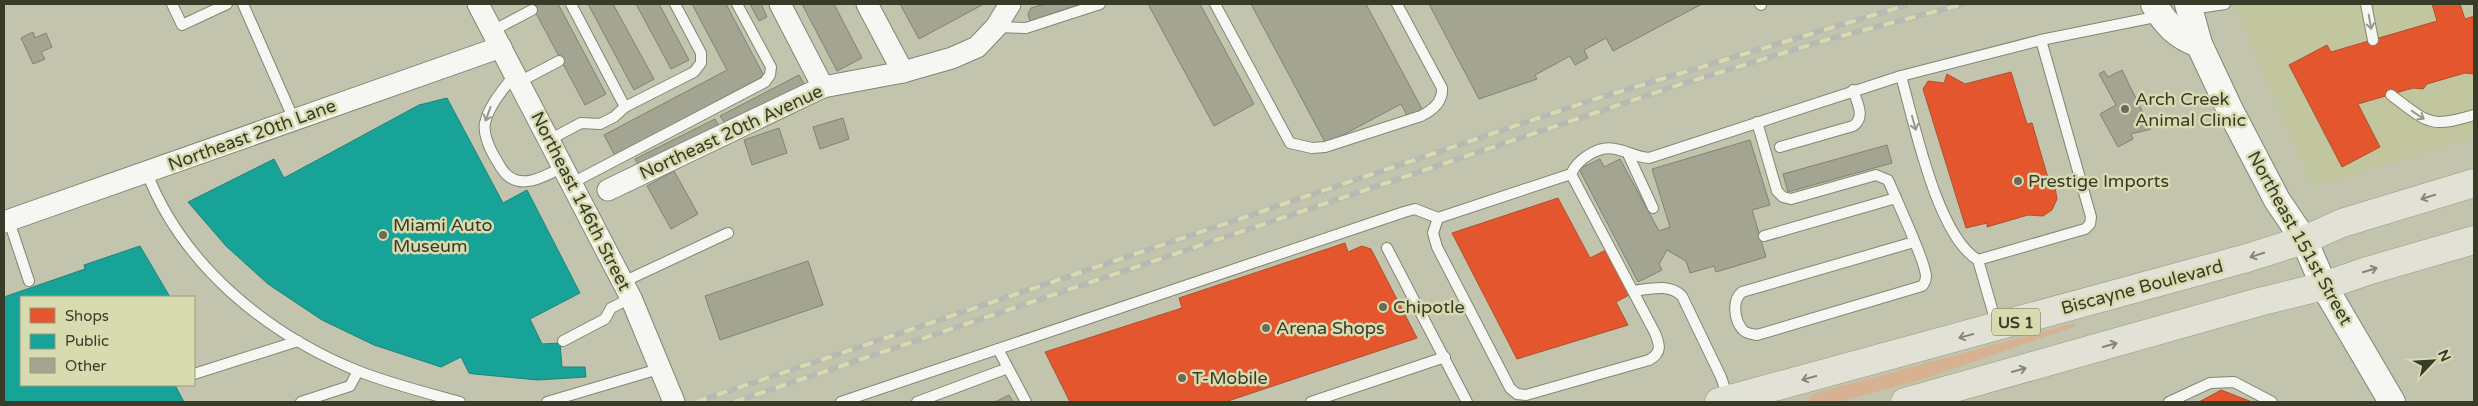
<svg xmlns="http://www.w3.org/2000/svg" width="2478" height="406" font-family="'Varela Round',sans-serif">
<rect width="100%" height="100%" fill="#c2c4ad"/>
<!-- built -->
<polygon fill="#c2c69f" points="2233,4 2474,4 2474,139 2312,187"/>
<!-- green -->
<polygon fill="#d7b292" points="2075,323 2076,326 1921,380 1838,402 1808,402 1812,394"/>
<!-- shops -->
<g fill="#e4572e" stroke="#b14f2c">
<polygon points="2432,4 2460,4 2465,19 2474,16 2474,74 2465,73 2427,84 2423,89 2413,88 2358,104 2380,147 2342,167 2289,65 2327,45 2331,52 2437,21"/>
<polygon points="2011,72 2027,124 2032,123 2048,178 2055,187 2057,199 2052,210 2043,216 2028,215 1987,227 1987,223 1966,228 1923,89 1928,81 1944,83 1947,74 1965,84"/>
<polygon points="1558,198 1590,258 1608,249 1631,294 1616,302 1628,325 1517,359 1452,233"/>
<polygon points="1345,243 1348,252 1362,246 1371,249 1417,338 1225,402 1070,402 1045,352 1182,308 1179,298"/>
<polygon points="2221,390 2252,402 2199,402"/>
</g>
<!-- public -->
<g fill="#17a398" stroke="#218477">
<polygon points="447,98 503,203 527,190 580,293 530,319 542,344 560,343 562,367 585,367 586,377 538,380 474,374 469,373 461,357 441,367 374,345 322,320 268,284 226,246 188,202 274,159 284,178 419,105"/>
<polygon points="140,246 170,297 21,297 21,385 175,385 184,402 4,402 4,297 85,269 84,265"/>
</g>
<!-- building -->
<g fill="#a3a492" stroke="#818370">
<polygon points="531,4 558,4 606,94 585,105"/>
<polygon points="588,4 613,4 654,79 634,90"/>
<polygon points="636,4 659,4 689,60 671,69"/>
<polygon points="692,4 726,4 764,76 615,156 604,135 727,70"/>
<polygon points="750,4 761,4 767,17 759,21"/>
<polygon points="802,4 834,4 862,58 837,71"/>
<polygon points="900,4 982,4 982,5 919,39"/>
<polygon points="1045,4 1081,4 1030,21 1028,14 1031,8"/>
<polygon points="1148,4 1200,4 1254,104 1214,126"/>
<polygon points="1251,4 1366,4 1422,109 1408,117 1401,104 1326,144"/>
<polygon points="1429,4 1702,4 1613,51 1606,38 1584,50 1588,58 1575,65 1570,56 1535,75 1537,79 1479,99"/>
<polygon points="33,32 35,38 46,33 52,47 41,52 45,59 33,64 21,38"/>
<polygon points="2122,70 2151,129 2131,134 2133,139 2118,147 2100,114 2116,105 2099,74 2104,71 2108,77"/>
<polygon points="799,75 804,84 726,125 720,116"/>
<polygon points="843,118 849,139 820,149 813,127"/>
<polygon points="715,119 720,128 640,168 635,159"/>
<polygon points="779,128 787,153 752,165 744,140"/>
<polygon points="1750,140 1770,205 1752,210 1766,257 1716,272 1714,266 1690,273 1686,261 1667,250 1659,264 1662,270 1638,282 1579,169 1600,159 1604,167 1620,159 1659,231 1670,227 1652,169"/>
<polygon points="1887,145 1892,163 1788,192 1783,174"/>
<polygon points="674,171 698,214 671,229 647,186"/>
<polygon points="808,261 823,305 720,340 705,296"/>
<polygon points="1009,395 1013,402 995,402"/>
</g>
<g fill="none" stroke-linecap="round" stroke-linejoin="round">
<!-- service casing -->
<g stroke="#848674" stroke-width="12">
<g id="service">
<polyline points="172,4 182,25 227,4"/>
<polyline points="243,4 294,120"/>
<polyline points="571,4 625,107"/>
<path d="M1215,4L1290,143L1312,148L1325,147L1421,116C1433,110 1443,101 1442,88L1397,4"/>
<polyline points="1760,4 1761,5"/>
<polyline points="2366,4 2373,40"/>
<polyline points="2191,9 2225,4"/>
<polyline points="996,27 1026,28 1100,4"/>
<polyline points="492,31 532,10"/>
<path d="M514,75C503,90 489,105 485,123C483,134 489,147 494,156C498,162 502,171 507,175C523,190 547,175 563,167"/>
<path d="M1901,76C1914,122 1937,236 1978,260"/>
<polyline points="519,82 559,61"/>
<path d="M2391,95C2427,122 2429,129 2474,115"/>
<polyline points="1757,122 1777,191 1783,197 1791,199 1876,175 1888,180 1896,198 1764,236"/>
<polyline points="549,140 581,123 600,124 614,117 625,107 694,72 701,63 701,53 675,4"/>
<path d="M1780,147L1853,126C1866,117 1857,103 1853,90"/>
<polyline points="1628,154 1653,208"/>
<path d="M147,173C183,266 267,334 358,371C391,384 427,393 460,402"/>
<polyline points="572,183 765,82 770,75 771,67 737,4"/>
<path d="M1896,198C1903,215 1925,261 1926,276C1926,281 1925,283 1922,286L1757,335C1752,334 1746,334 1742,329C1734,319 1732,300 1742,292L1914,242"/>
<path d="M1438,218L1433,233L1437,247L1510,388L1517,394L1526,395L1649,360C1662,353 1660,345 1655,333L1571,174"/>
<polyline points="9,221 29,281"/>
<polyline points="1387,248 1467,402"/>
<polyline points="623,282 728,233"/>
<path d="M1633,291C1650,289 1669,283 1682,296L1721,377L1728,398"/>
<polyline points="1997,326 1978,260 2085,229 2090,224 2091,217 2041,40"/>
<polyline points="563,341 605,319 611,308 631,298"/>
<polyline points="998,349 1026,402"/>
<polyline points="194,374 298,341"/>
<polyline points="301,402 350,386 358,371"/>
<polyline points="547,402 662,368"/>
<path d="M841,402L1404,212L1415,209L1438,218L1571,174C1577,160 1598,145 1615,149C1627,151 1636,157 1649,158L1901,76L2041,40L2160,16"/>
<polyline points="917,402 1008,368"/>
<polyline points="1311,402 1445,357"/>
<polyline points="2169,402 2210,383 2234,382 2272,402"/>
</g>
</g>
<!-- minor casing -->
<g stroke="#848674" stroke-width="23">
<g id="minor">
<polyline points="478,4 631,298 674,402"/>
<polyline points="780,4 823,87"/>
<polyline points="867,4 903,72"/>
<polyline points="608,190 823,87 903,72 952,58 977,47 996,27 1010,4"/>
<polyline points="4,222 501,47"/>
</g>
</g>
<!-- tertiary casing -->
<g stroke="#848674" stroke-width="28">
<g id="tertiary">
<path d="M2154,4C2165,24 2178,37 2199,44"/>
<polyline points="2188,4 2199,44 2230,110 2277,200 2304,240 2324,286 2392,402"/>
</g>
</g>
<!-- primary casing -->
<g stroke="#97997e" stroke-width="29">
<g id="primary">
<polyline points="1719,402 2247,258 2304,240 2342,223 2474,183"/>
<polyline points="1905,402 2259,302 2324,286 2367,271 2474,240"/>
</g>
</g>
<!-- service -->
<use href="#service" stroke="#f6f6f3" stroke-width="10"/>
<!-- minor -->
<use href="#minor" stroke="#f6f6f3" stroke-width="21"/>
<!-- tertiary -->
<use href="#tertiary" stroke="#f6f6f3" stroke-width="26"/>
<!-- primary -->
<use href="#primary" stroke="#e1e1d5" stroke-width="28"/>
<!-- rail casing -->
<g stroke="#b9b9b3" stroke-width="5.5">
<g id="rail">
<polyline points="696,402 1592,100 1910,4"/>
<polyline points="734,402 1672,87 1826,40 1964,4"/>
</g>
</g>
<!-- rail -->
<use href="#rail" stroke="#d7dbaf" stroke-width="4" stroke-dasharray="11" stroke-linecap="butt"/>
</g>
<!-- one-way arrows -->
<defs><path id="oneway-shaft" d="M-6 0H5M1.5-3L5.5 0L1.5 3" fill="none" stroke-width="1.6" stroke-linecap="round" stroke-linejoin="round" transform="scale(1.25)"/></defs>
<g stroke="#98988e">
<use href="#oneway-shaft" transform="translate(2370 22) rotate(80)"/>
<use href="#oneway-shaft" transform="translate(488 114) rotate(110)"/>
<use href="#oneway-shaft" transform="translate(2418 115) rotate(34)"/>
<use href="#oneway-shaft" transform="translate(1914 123) rotate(74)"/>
</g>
<g stroke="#858676">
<use href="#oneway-shaft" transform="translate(2428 197) rotate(163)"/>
<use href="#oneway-shaft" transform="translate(2257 255) rotate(162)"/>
<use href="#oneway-shaft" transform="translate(2370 270) rotate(-17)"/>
<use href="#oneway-shaft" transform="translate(1966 336) rotate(165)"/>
<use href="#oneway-shaft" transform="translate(2110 345) rotate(-16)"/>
<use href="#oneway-shaft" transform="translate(2019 370) rotate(-16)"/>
<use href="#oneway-shaft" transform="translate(1809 378) rotate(165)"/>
</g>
<!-- markers -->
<g fill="#696b57" stroke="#d7dbaf" stroke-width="2">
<circle cx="2125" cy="109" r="5"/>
<circle cx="2018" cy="181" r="5"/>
<circle cx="383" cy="235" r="5"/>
<circle cx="1383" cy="307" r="5"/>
<circle cx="1266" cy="328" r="5"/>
<circle cx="1182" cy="378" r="5"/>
</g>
<g text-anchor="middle" stroke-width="5" stroke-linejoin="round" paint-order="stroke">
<!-- shield labels -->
<rect fill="#d7dbaf" stroke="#686b51" stroke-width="1" x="1992" y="308.5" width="48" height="27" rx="4"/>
<g font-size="16" font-weight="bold" fill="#393b29">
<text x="2016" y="328">US 1</text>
</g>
<!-- poi labels -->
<g font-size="18" fill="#393b29" stroke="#d7dbaf" text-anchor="start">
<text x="2135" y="105">Arch Creek<tspan x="2135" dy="21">Animal Clinic</tspan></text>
<text x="2028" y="187">Prestige Imports</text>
<text x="393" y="231">Miami Auto<tspan x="393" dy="21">Museum</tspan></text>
<text x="1393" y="313">Chipotle</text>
<text x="1276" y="334">Arena Shops</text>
<text x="1192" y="384">T-Mobile</text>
</g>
<!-- street labels -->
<g font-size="18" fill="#393b29" stroke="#d7dbaf">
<text transform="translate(731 132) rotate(-25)" y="6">Northeast 20th Avenue</text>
<text transform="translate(252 135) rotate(-20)" y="6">Northeast 20th Lane</text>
<text transform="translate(581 201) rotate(63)" y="6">Northeast 146th Street</text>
<text transform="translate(2300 238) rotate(61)" y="6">Northeast 151st Street</text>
<text transform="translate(2142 287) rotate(-15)" y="6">Biscayne Boulevard</text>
</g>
</g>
<!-- border -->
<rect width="2478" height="406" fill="none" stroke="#393b29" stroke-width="10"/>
<!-- legend -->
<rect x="20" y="296" width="175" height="90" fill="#d7dbaf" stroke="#989b79"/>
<rect x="30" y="308" width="25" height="15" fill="#e4572e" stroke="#989b79"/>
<text x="65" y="321" font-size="15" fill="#393b29">Shops</text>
<rect x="30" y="334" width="25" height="15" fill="#17a398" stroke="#989b79"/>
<text x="65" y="346" font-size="15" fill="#393b29">Public</text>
<rect x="30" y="358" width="25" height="15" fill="#a3a492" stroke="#989b79"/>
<text x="65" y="371" font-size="15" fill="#393b29">Other</text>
<!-- north arrow -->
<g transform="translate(2433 361) rotate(65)" stroke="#d7dbaf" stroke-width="4" paint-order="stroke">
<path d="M0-4L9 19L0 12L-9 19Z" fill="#393b29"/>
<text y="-8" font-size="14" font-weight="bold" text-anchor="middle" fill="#393b29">N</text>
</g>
</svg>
